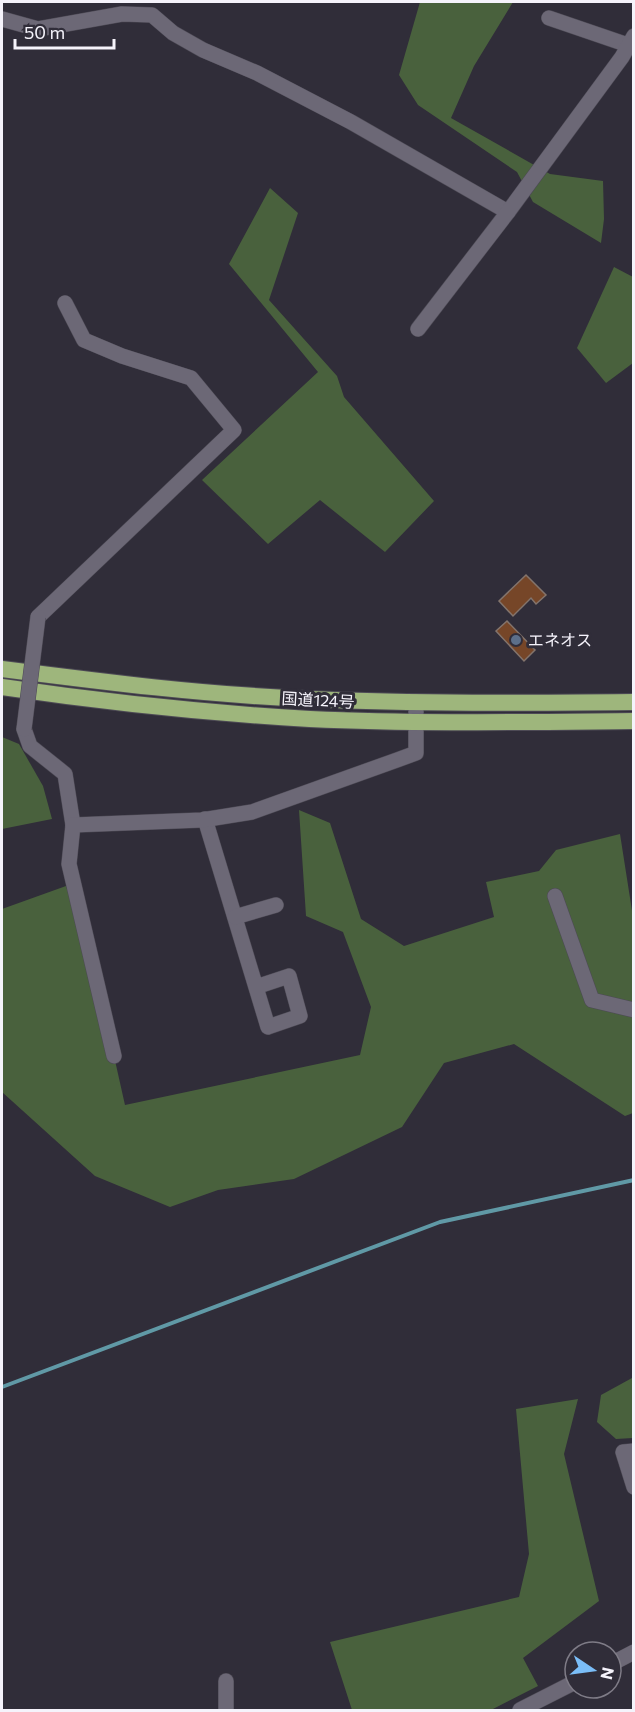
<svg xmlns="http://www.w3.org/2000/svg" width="635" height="1712" font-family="Commissioner,'Noto Sans JP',sans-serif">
<rect width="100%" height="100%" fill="#302d39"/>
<!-- green -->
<g fill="#49613d">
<polygon points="420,2 513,2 474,66 451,118 550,174 603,181 604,219 601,243 533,202 517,172 418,105 399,75"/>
<polygon points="270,188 298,213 269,300 337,376 344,397 434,501 385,552 320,500 268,544 202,480 318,372 229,264"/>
<polygon points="614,267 633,277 633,363 606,383 577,348"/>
<polygon points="2,737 19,744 43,786 52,819 2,829"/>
<polygon points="299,810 330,823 361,919 404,946 494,917 486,882 539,871 556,850 620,834 633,917 633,1113 625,1116 514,1044 444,1063 402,1127 294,1179 218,1190 170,1207 95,1176 2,1092 2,909 66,886 92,958 125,1105 360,1055 371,1007 343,932 306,916"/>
<polygon points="632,1378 634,1378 633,1438 616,1439 597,1422 601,1395"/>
<polygon points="578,1399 564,1454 599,1601 523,1658 538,1686 491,1710 352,1710 330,1642 519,1597 529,1554 516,1409"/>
</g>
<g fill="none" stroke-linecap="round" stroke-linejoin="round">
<!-- stream -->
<polyline stroke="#6099a6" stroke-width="4" points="2,1387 440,1222 634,1180"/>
</g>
<!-- building -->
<g fill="#764628" stroke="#83746c" stroke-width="1.5">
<polygon points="526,575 546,595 536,604 531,598 513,616 499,601"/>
<polygon points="507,621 535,650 524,661 496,631"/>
</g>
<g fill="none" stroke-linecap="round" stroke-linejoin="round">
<!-- minor casing -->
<g stroke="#4d4a55" stroke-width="16">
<g id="minor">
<polyline points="549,18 628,45"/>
<polyline points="2,19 38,29 122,14 152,15 173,33 203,50 257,73 351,122 508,212"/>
<polyline points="418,329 508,212 622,57 634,36"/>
<polyline points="38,617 234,430 191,378 122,356 84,340 65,303"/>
<polyline points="24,729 30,746 65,774 73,825"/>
<polyline points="205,819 268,1027 300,1016 289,976 256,987"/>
<polyline points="555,896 592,1000 634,1010"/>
<polyline points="235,917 276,905"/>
<polyline points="114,1056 69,864 73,825 202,820 252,812 397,760 416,753 416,702"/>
<polyline points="634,1451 623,1452 634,1487"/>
<polyline points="226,1710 226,1681"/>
</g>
</g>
<!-- tertiary casing -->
<g stroke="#4d4a55" stroke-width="16">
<g id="tertiary">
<polyline points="611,1664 634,1652"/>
<polyline points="520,1710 575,1682"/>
</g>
</g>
<!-- trunk casing -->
<g stroke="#4d4a55" stroke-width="18">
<g id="trunk">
<path d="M2,669C104,682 206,695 310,699C418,704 526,703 634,702"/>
<path d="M2,687C104,702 207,713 310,719C418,724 526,722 634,721"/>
</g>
</g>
<!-- minor -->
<use href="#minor" stroke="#6c6876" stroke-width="15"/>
<!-- tertiary -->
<use href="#tertiary" stroke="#6c6876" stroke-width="15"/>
<!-- trunk -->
<use href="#trunk" stroke="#9eb67c" stroke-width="16"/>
<!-- minor-bridge casing -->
<g stroke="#4d4a55" stroke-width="16" stroke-linecap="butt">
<polyline id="minor-bridge" points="24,729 38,617"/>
</g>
<!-- minor-bridge -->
<use href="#minor-bridge" stroke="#6c6876" stroke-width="15"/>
</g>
<!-- markers -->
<circle fill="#5c6f8a" stroke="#302d39" stroke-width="2" cx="516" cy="640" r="6"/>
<g text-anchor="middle" stroke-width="6" stroke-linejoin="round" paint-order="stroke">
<!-- poi labels -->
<g font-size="16" fill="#f5f3fb" stroke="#302d39" text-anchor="start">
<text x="528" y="646">エネオス</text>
</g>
<!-- street labels -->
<g font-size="16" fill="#f5f3fb" stroke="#302d39">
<text transform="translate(318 700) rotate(3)" y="6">国道124号</text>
</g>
</g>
<!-- border -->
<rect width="635" height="1712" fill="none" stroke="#f5f3fb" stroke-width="6"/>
<!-- north arrow -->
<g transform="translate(593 1670) rotate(103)"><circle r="28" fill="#302d39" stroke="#7f7c87" stroke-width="1.5"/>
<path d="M0-4.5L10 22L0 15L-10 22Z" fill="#7bbef8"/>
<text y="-9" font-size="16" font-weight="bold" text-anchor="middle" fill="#f5f3fb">N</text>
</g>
<!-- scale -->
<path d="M15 39v9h99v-9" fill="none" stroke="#f5f3fb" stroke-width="3"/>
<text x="24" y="39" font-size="18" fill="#f5f3fb" stroke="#302d39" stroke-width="4.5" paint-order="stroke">50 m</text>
</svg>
